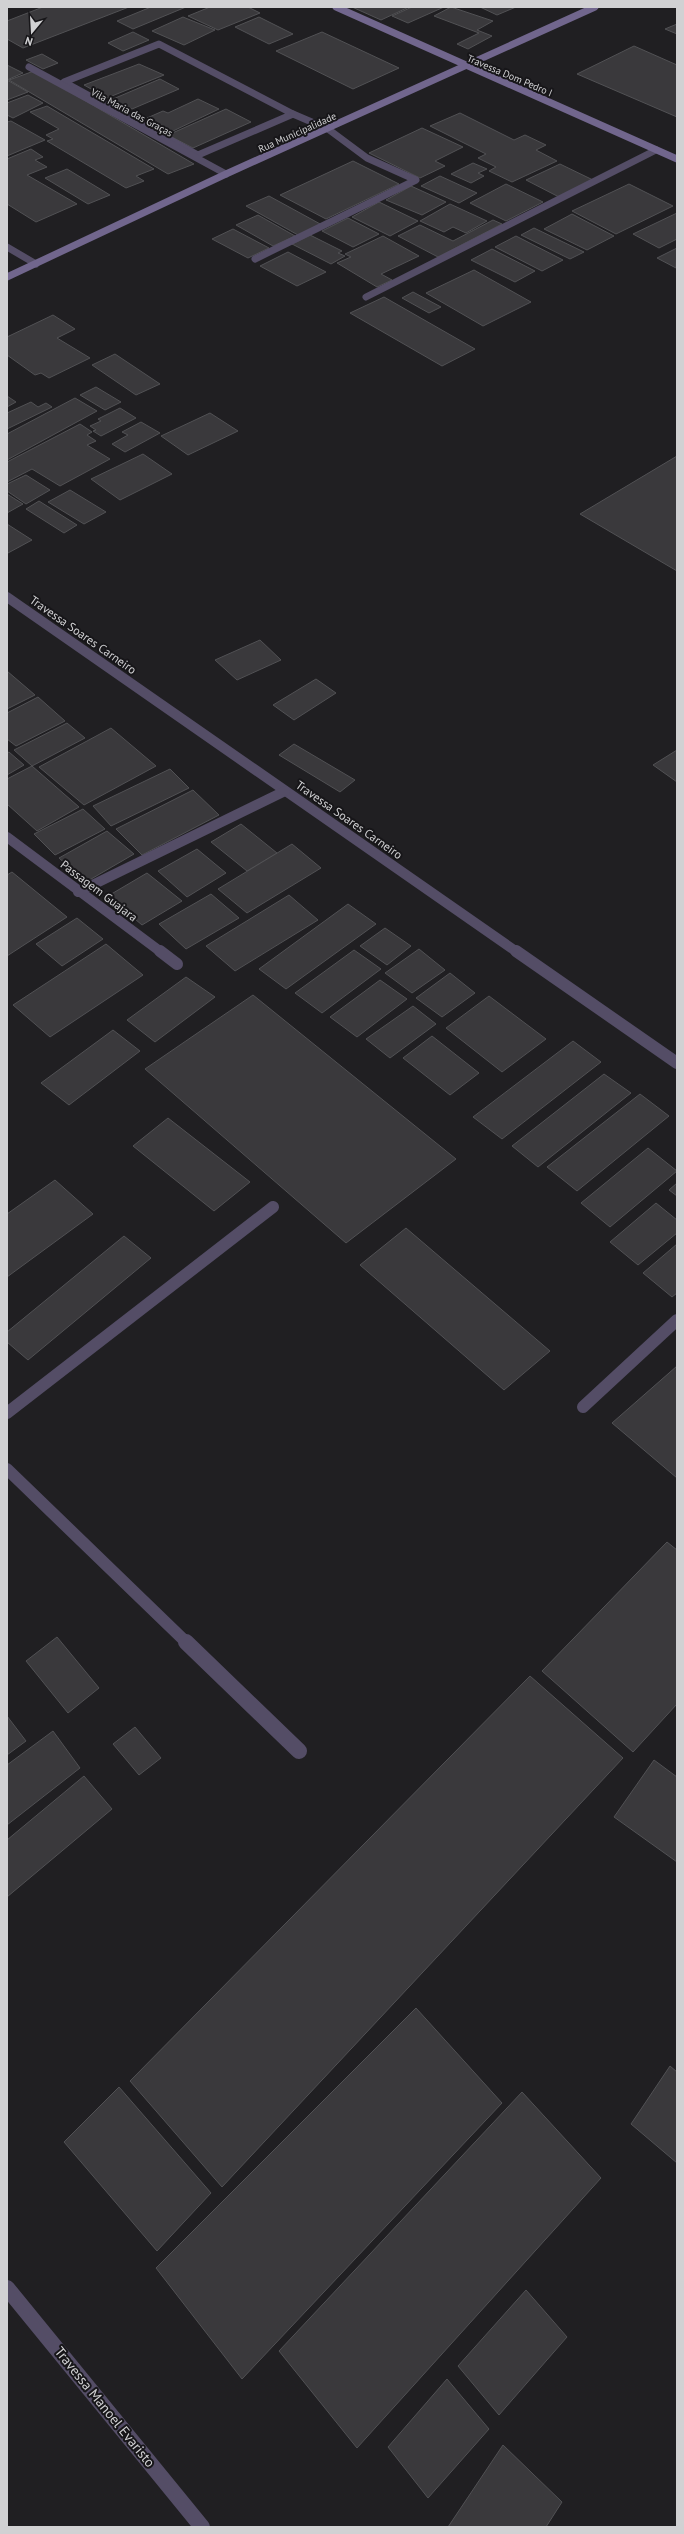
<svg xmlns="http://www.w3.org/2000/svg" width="684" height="2534" font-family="'PT Sans',sans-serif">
<rect width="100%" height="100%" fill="#201f22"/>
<!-- building -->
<g fill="#3a393c" stroke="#515154">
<polygon points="43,7 129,7 23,48 7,39 7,21"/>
<polygon points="151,7 186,7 133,29 117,21"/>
<polygon points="210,7 248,7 260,13 218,30 188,16"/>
<polygon points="352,7 409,7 381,20"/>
<polygon points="412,7 444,7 408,23 392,16"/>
<polygon points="451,7 493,21 477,30 492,36 468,49 457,44 479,33 434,16"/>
<polygon points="480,7 516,7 497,15"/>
<polygon points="183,17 215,30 184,45 152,31"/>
<polygon points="259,17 293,34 269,44 235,27"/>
<polygon points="677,24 677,34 665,29"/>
<polygon points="133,32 149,40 123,51 108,43"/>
<polygon points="322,32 399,68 353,89 276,51"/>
<polygon points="634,46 677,65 677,117 577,74"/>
<polygon points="42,54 58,63 43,69 26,60"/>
<polygon points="139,64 164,75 107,98 84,85"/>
<polygon points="7,65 23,73 7,80"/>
<polygon points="34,71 194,164 168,174 9,80"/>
<polygon points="160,79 179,89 132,109 113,99"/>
<polygon points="7,80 28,92 7,100"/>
<polygon points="28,95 43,103 13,118 7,115 7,103"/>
<polygon points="198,99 219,109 173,131 147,118 163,111 168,113"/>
<polygon points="47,106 154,169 136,176 144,181 126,188 47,141 53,139 46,135 59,129 30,112"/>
<polygon points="226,109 251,122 193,148 168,135"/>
<polygon points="460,113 514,140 525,135 546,145 536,150 557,161 512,182 489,171 496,167 478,158 486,154 430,126"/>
<polygon points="11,121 45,140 7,156 7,122"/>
<polygon points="422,128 463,147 435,161 445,166 420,178 369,153"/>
<polygon points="31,149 43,157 35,160 47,167 27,175 77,204 36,222 7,204 7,159"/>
<polygon points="353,161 399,184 326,219 280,195"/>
<polygon points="473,163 487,169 478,173 484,176 471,183 451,174"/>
<polygon points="560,164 593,180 559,197 526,180"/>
<polygon points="67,169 110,195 88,204 45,178"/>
<polygon points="440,176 477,193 459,203 421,186"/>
<polygon points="506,184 543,202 506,221 470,203"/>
<polygon points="629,184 673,206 616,234 572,211"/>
<polygon points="411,186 446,202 422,215 386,200"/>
<polygon points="269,196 322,225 298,235 246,206"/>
<polygon points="379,202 418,221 390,236 352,217"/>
<polygon points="450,204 487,221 466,233 453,227 444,232 420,221"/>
<polygon points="677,213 677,239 659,248 633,234"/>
<polygon points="572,214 614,236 587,250 544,229"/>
<polygon points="258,215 295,236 273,246 236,225"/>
<polygon points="348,218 379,234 353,247 322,231"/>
<polygon points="493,220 502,224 438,257 398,236 420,225 453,241"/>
<polygon points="534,228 584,252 570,259 521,235"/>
<polygon points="233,229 269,248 248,258 212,239"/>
<polygon points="310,235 342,251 338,253 345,256 331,264 292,244"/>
<polygon points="383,236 419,256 381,274 392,280 377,287 337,263 351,257 345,254"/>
<polygon points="516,236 563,260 542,271 495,247"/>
<polygon points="677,248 676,268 657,258"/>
<polygon points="492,249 535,271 515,282 471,260"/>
<polygon points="288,252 326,272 297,286 260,266"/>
<polygon points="474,270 531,302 483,326 426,293"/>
<polygon points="413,292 441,307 429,313 402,298"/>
<polygon points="384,297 475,349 442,366 350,313"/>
<polygon points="53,315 75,329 57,338 90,358 49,378 41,373 35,375 7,355 7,337"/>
<polygon points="115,354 160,384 136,395 92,365"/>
<polygon points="96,387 121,402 105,410 80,395"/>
<polygon points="7,396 16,402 7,407"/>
<polygon points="75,398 97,411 7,460 7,434"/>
<polygon points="31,402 38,407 46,403 52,407 7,429 7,413"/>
<polygon points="120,408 136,418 101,436 93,431 96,430 90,426 101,421 98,419"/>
<polygon points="210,413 238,431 188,455 161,436"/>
<polygon points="141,422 160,433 125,452 112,444 128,435 122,432"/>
<polygon points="80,424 92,432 87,435 96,441 87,445 110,459 60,486 32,469 7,482 7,462"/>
<polygon points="143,454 172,474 120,500 91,479"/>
<polygon points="677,456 677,571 580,514"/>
<polygon points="26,475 50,490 26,504 7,491 7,484"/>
<polygon points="70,490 106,512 84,524 48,502"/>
<polygon points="7,494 23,504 7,513"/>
<polygon points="39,501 77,525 64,533 26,509"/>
<polygon points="7,524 32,540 8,553 7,553"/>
<polygon points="260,640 281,660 237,680 215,660"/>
<polygon points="7,671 35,695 7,709"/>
<polygon points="316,679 336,693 294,720 273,705"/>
<polygon points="38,697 65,721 16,746 7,739 7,713"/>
<polygon points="67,723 85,738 32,766 14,750"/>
<polygon points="111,728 156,766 84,805 39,767"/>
<polygon points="294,744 355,780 340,792 279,755"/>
<polygon points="677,750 677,782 653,765"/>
<polygon points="9,752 24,765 7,775 7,753"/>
<polygon points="32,766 79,807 37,831 7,804 7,779"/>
<polygon points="170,769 189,788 111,826 93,806"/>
<polygon points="193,790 219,815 142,855 116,829"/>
<polygon points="83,809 105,829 55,855 34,834"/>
<polygon points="241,824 277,853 247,871 211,842"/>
<polygon points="107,831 134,854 86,882 59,858"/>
<polygon points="292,844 321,868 247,913 218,889"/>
<polygon points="197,849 226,873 187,897 158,871"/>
<polygon points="12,872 67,917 7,956 7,875"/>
<polygon points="147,873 182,901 142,925 108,896"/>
<polygon points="211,894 239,918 186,949 159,924"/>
<polygon points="289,895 318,920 235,971 206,946"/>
<polygon points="348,904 376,924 286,989 259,969"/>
<polygon points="77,918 103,939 62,966 36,944"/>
<polygon points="385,928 411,946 387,965 360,946"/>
<polygon points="106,944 143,975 50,1037 13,1005"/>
<polygon points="419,949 445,970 412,993 385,973"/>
<polygon points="354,950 381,969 322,1013 295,993"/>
<polygon points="450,973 475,993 442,1017 416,998"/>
<polygon points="186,977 215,997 155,1042 127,1020"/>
<polygon points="380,980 407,999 357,1037 330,1017"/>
<polygon points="253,995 456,1159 346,1243 145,1069"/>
<polygon points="489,996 546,1039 502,1072 446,1028"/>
<polygon points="413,1006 436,1024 390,1058 366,1039"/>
<polygon points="113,1030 140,1051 69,1105 41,1083"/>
<polygon points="432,1036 479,1073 450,1095 403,1058"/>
<polygon points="573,1041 601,1062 502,1139 473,1117"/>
<polygon points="604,1074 631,1093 538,1167 512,1146"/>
<polygon points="640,1094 669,1116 577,1191 547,1167"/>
<polygon points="168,1118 250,1182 214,1211 133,1146"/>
<polygon points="648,1148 677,1171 610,1227 581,1203"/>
<polygon points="55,1180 93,1214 7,1277 7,1214"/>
<polygon points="677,1183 677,1196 669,1190"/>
<polygon points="656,1203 677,1220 677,1233 638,1265 610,1242"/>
<polygon points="406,1228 550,1351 504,1390 360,1265"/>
<polygon points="124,1236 151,1258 28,1360 7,1342 7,1332"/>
<polygon points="677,1244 677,1293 672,1297 643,1273"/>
<polygon points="677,1366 677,1478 612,1423"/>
<polygon points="667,1542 677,1550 677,1704 633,1752 542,1671"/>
<polygon points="57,1637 99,1688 68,1713 26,1661"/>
<polygon points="530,1676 623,1758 222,2187 130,2081"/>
<polygon points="7,1716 26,1741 7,1755"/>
<polygon points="135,1727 161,1758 139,1775 113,1744"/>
<polygon points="53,1731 80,1768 7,1825 7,1765"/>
<polygon points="654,1760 677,1777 677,1862 614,1817"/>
<polygon points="84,1776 112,1809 7,1897 7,1840"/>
<polygon points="416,2008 502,2103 242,2379 156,2268"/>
<polygon points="670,2066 677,2072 677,2163 631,2124"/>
<polygon points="119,2087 211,2193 157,2251 64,2142"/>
<polygon points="522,2092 601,2178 357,2448 279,2351"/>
<polygon points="526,2290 567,2337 499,2415 458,2366"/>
<polygon points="447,2379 489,2429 428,2498 388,2447"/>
<polygon points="503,2445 562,2502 546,2527 448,2527"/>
</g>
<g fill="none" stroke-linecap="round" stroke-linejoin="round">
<!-- lane-far2 -->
<g stroke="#544d66" stroke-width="7">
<polygon points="159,44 293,114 198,155 64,82"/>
<polyline points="293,114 328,129"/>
<polyline points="7,247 36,264"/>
</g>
<!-- lane-far1 -->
<g stroke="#544d66" stroke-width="12">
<polyline points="583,1407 677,1320"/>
<polyline points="7,1413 273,1207"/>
<polyline points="7,1469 187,1643"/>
</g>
<!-- lane -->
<polyline stroke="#544d66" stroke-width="16" points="186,1642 299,1751"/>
<!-- street-far3 -->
<g stroke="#544d66" stroke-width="7">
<polyline points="29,67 226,174"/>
<polyline points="255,259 416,180 367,158 328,129"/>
<polyline points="366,297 656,150"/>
</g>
<!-- street-far2 -->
<g stroke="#544d66" stroke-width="10">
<polyline points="7,597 517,952"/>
<polyline points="7,837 161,952"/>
<polyline points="78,892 285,791"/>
</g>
<!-- street-far1 -->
<g stroke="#544d66" stroke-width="12">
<polyline points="160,951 177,964"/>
<polyline points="516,951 677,1063"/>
</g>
<!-- street -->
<polyline stroke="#544d66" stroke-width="16" points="7,2288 202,2527"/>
<!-- secondary -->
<g stroke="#71668d" stroke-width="7">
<polyline points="336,7 677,159"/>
<polyline points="7,277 226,174 595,7"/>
</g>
</g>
<g text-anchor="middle" stroke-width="4" stroke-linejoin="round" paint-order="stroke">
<!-- far-street labels -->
<g font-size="10" fill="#d1d1d3" stroke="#171619">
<text transform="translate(510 75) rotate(23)" y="4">Travessa Dom Pedro I</text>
<text transform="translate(132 112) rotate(28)" y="4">Vila Maria das Graças</text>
<text transform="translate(297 132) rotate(-24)" y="4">Rua Municipalidade</text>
</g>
<!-- street labels -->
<g font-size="12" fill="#d1d1d3" stroke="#171619">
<text transform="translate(83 635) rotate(35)" y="4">Travessa Soares Carneiro</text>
<text transform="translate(349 820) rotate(35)" y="4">Travessa Soares Carneiro</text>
<text transform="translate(99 891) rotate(37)" y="4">Passagem Guajara</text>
</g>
<!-- near-street labels -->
<g font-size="14" fill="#d1d1d3" stroke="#171619">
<text transform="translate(105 2407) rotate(51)" y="5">Travessa Manoel Evaristo</text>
</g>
</g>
<!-- border -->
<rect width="684" height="2534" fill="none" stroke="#d1d1d3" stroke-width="16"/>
<!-- north arrow -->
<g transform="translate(32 32) rotate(198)" stroke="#171619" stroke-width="3" paint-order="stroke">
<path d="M0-3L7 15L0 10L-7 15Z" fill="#d1d1d3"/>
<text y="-6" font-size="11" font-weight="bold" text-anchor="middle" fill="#d1d1d3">N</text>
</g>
</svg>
